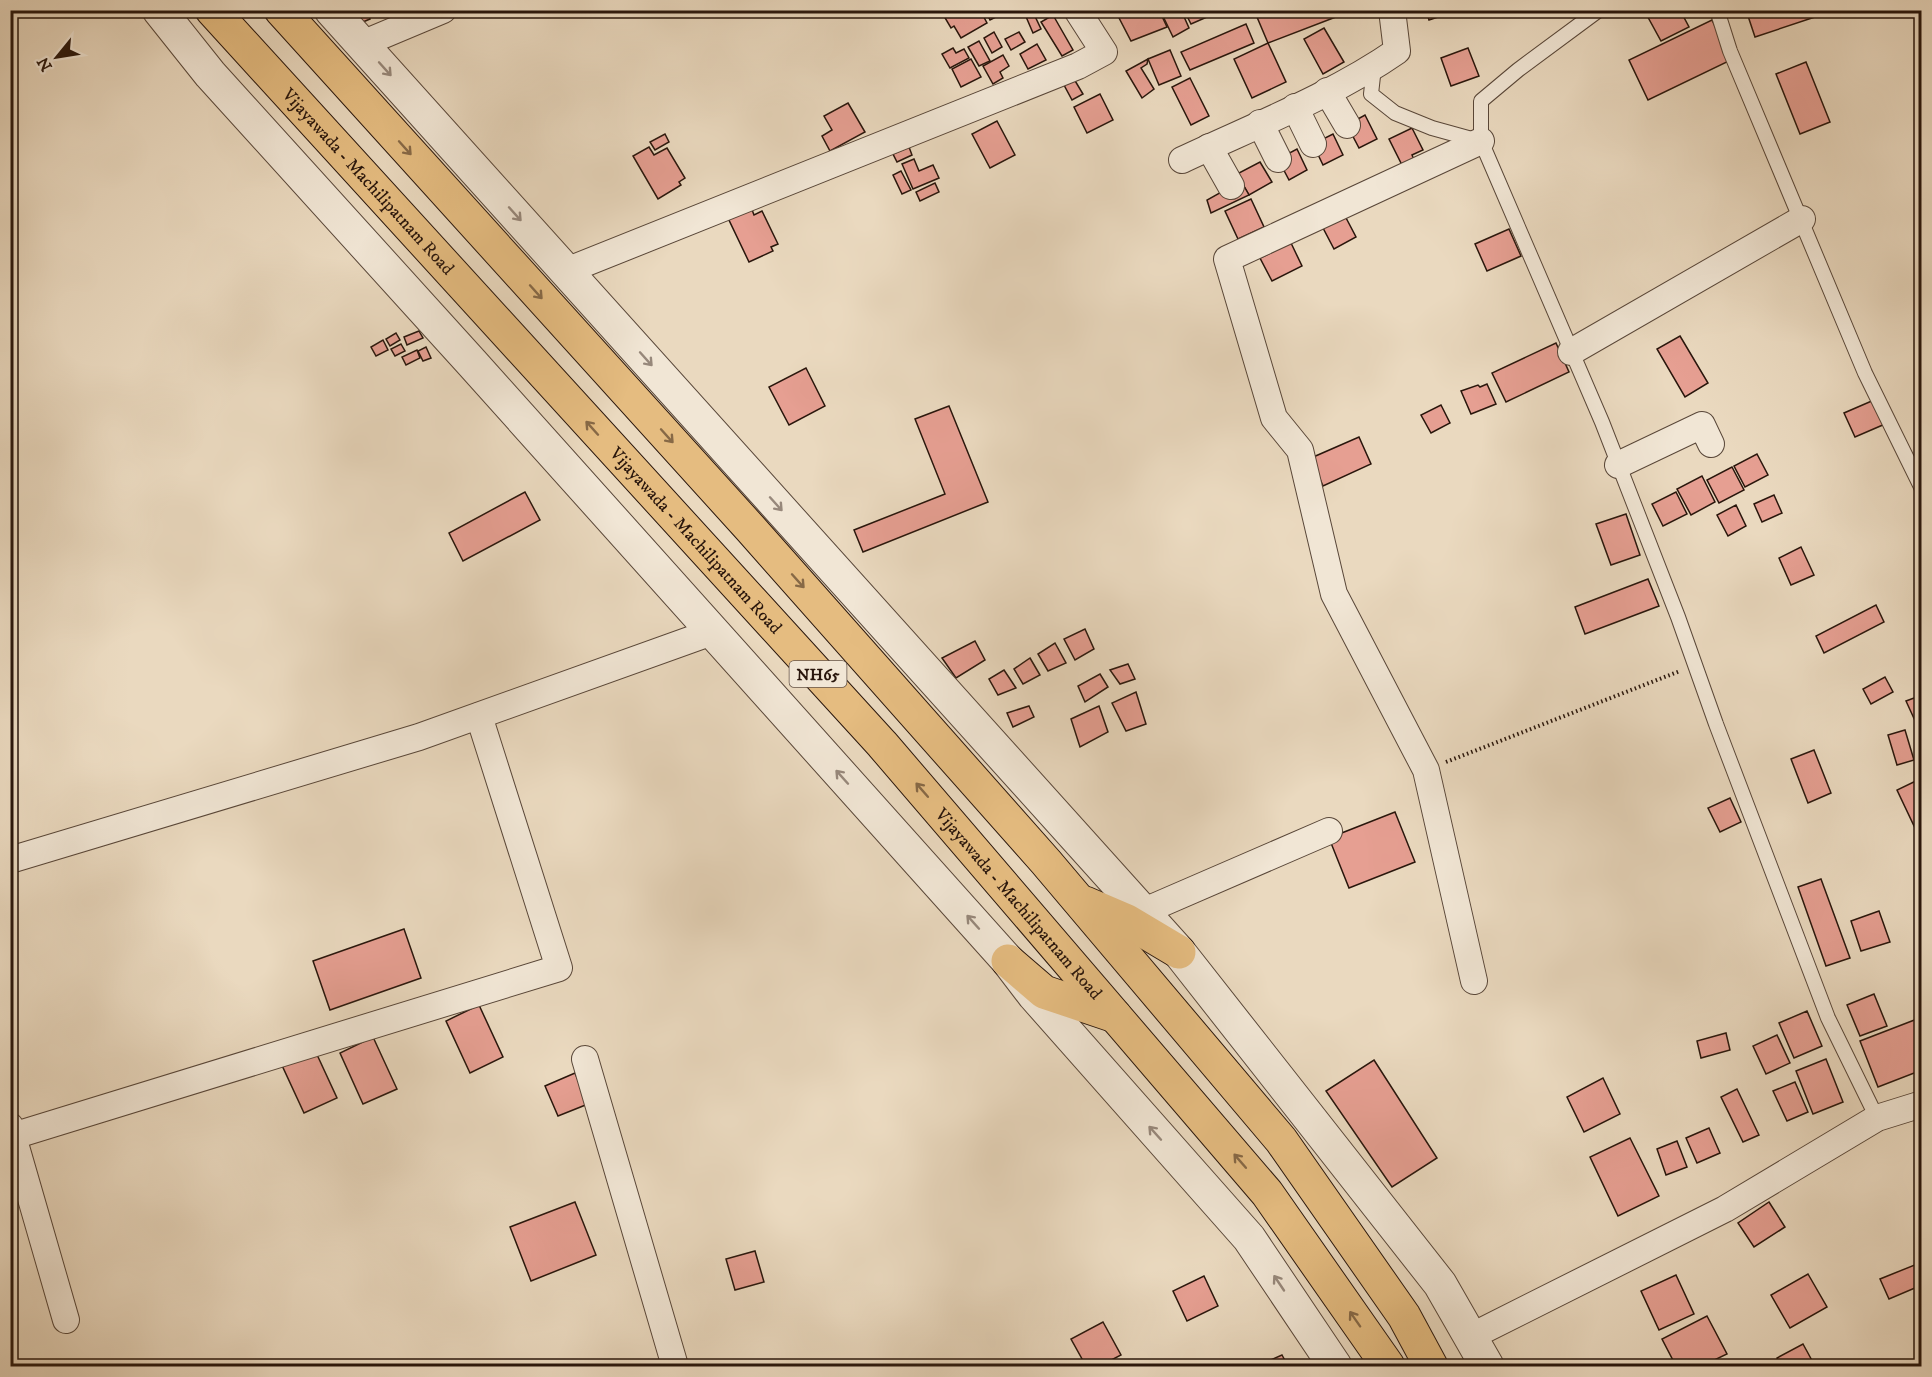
<svg xmlns="http://www.w3.org/2000/svg" width="1932" height="1377" font-family="'IM FELL DW Pica',serif">
<rect width="100%" height="100%" fill="#ead9bf"/>
<filter id="stains"><feTurbulence type="fractalNoise" baseFrequency=".00333" numOctaves="4"/><feColorMatrix values="0 0 0 0 .2 0 0 0 0 .09 0 0 0 0 .02 0 0 0 .5 -.17"/></filter>
<radialGradient id="worn" r=".72"><stop offset=".6" stop-color="#630" stop-opacity="0"/><stop offset="1" stop-color="#630" stop-opacity=".3"/></radialGradient>
<!-- building -->
<g fill="#e69f92" stroke="#29160c" stroke-width="1.5">
<polygon points="345,10 367,10 370,19 351,27"/>
<polygon points="943,10 980,10 987,23 961,38 954,26 951,28 941,11"/>
<polygon points="985,10 1002,10 1004,13 990,20"/>
<polygon points="1032,10 1041,29 1033,33 1024,12"/>
<polygon points="1124,10 1159,10 1167,27 1131,41 1117,14"/>
<polygon points="1160,10 1181,10 1189,28 1173,37"/>
<polygon points="1184,10 1223,10 1191,24"/>
<polygon points="1254,10 1339,10 1341,15 1268,43"/>
<polygon points="1426,10 1459,10 1429,20"/>
<polygon points="1644,10 1680,10 1689,27 1661,41"/>
<polygon points="1746,10 1816,10 1818,16 1755,37"/>
<polygon points="1053,15 1073,50 1062,56 1041,22"/>
<polygon points="1712,20 1731,60 1648,100 1629,60"/>
<polygon points="1246,24 1254,43 1190,70 1181,52"/>
<polygon points="1324,28 1344,62 1323,74 1304,39"/>
<polygon points="994,32 1002,47 992,53 984,38"/>
<polygon points="1019,32 1025,42 1011,50 1005,39"/>
<polygon points="979,41 990,61 979,66 968,47"/>
<polygon points="1268,43 1286,82 1252,98 1234,59"/>
<polygon points="1037,44 1046,60 1028,69 1020,54"/>
<polygon points="953,48 956,53 964,49 969,58 950,68 942,54"/>
<polygon points="1468,48 1479,76 1451,86 1441,58"/>
<polygon points="1170,50 1181,76 1159,85 1148,59"/>
<polygon points="1003,55 1009,66 1000,72 1003,78 993,84 983,66"/>
<polygon points="971,59 981,77 961,87 952,69"/>
<polygon points="1148,59 1147,64 1141,68 1154,89 1142,98 1126,71"/>
<polygon points="1806,62 1830,122 1800,134 1776,74"/>
<polygon points="1190,78 1209,116 1191,125 1172,87"/>
<polygon points="1074,79 1083,94 1072,100 1064,85"/>
<polygon points="1100,94 1113,120 1087,133 1074,107"/>
<polygon points="848,103 865,132 830,151 822,136 832,130 824,116"/>
<polygon points="1365,115 1377,139 1359,148 1347,125"/>
<polygon points="997,121 1015,155 990,168 972,134"/>
<polygon points="1412,128 1423,150 1412,155 1414,160 1402,165 1389,139"/>
<polygon points="665,134 669,142 655,150 650,142"/>
<polygon points="1333,134 1343,155 1323,165 1313,144"/>
<polygon points="649,147 654,155 667,148 685,178 679,182 681,185 658,199 633,156"/>
<polygon points="909,147 912,155 897,162 893,154"/>
<polygon points="1297,149 1307,170 1289,180 1278,159"/>
<polygon points="914,159 919,171 933,165 939,178 913,189 902,164"/>
<polygon points="1260,162 1272,182 1249,195 1237,174"/>
<polygon points="901,171 911,190 902,194 893,175"/>
<polygon points="1241,181 1249,195 1211,213 1207,200"/>
<polygon points="935,183 939,192 920,201 916,192"/>
<polygon points="1251,199 1264,227 1238,239 1225,211"/>
<polygon points="751,207 754,215 762,211 778,244 771,247 773,251 749,262 728,218"/>
<polygon points="1344,214 1356,237 1334,249 1322,226"/>
<polygon points="1509,229 1521,256 1487,271 1475,244"/>
<polygon points="1291,243 1302,266 1272,281 1260,258"/>
<polygon points="419,331 423,338 407,345 404,337"/>
<polygon points="396,333 400,340 390,346 386,339"/>
<polygon points="1680,336 1708,383 1685,397 1657,349"/>
<polygon points="383,340 388,350 376,356 371,347"/>
<polygon points="1556,343 1569,372 1506,402 1492,373"/>
<polygon points="401,344 405,351 395,356 391,349"/>
<polygon points="426,347 431,358 423,361 418,351"/>
<polygon points="417,350 420,358 406,365 402,357"/>
<polygon points="806,368 825,406 789,425 769,387"/>
<polygon points="1487,384 1496,404 1471,414 1461,391 1478,385 1480,387"/>
<polygon points="1874,400 1885,424 1855,437 1844,413"/>
<polygon points="1441,405 1450,423 1431,433 1421,415"/>
<polygon points="949,406 988,502 863,552 854,530 945,494 915,419"/>
<polygon points="1359,437 1371,464 1323,486 1311,458"/>
<polygon points="1757,454 1768,475 1745,487 1734,466"/>
<polygon points="1732,467 1744,490 1719,503 1707,480"/>
<polygon points="1702,476 1715,502 1691,515 1677,489"/>
<polygon points="525,492 540,520 463,561 449,533"/>
<polygon points="1676,492 1687,514 1663,526 1652,504"/>
<polygon points="1774,495 1782,513 1762,522 1754,504"/>
<polygon points="1736,505 1746,526 1728,536 1717,515"/>
<polygon points="1626,514 1640,555 1611,565 1596,524"/>
<polygon points="1801,547 1814,575 1791,585 1779,558"/>
<polygon points="1648,579 1659,606 1585,634 1575,607"/>
<polygon points="1876,605 1884,622 1824,653 1816,636"/>
<polygon points="1085,629 1094,649 1075,660 1064,639"/>
<polygon points="975,641 985,660 956,678 942,658"/>
<polygon points="1055,643 1066,663 1048,671 1038,654"/>
<polygon points="1030,658 1040,675 1023,684 1014,669"/>
<polygon points="1128,664 1135,679 1120,684 1110,670"/>
<polygon points="1004,670 1016,688 998,695 989,679"/>
<polygon points="1100,674 1108,687 1085,702 1078,686"/>
<polygon points="1885,677 1893,692 1871,704 1863,689"/>
<polygon points="1136,692 1146,724 1126,731 1112,703"/>
<polygon points="1922,695 1922,736 1906,701"/>
<polygon points="1029,706 1034,717 1013,727 1007,713"/>
<polygon points="1099,706 1108,732 1080,747 1071,719"/>
<polygon points="1905,730 1914,760 1897,765 1888,735"/>
<polygon points="1814,750 1831,793 1808,803 1791,759"/>
<polygon points="1922,778 1922,825 1915,828 1897,790"/>
<polygon points="1730,798 1741,822 1720,832 1708,808"/>
<polygon points="1395,812 1415,862 1349,888 1329,838"/>
<polygon points="1821,879 1850,958 1826,966 1798,887"/>
<polygon points="1879,911 1890,942 1861,951 1851,921"/>
<polygon points="404,929 421,978 330,1010 313,961"/>
<polygon points="1874,994 1887,1026 1860,1036 1847,1005"/>
<polygon points="479,1005 503,1057 470,1073 446,1021"/>
<polygon points="1807,1011 1822,1046 1794,1058 1779,1023"/>
<polygon points="1917,1019 1922,1029 1922,1070 1878,1087 1860,1041"/>
<polygon points="1726,1033 1730,1050 1701,1058 1697,1041"/>
<polygon points="1777,1035 1790,1063 1766,1074 1753,1046"/>
<polygon points="373,1037 397,1089 363,1104 340,1053"/>
<polygon points="313,1046 337,1098 304,1113 280,1061"/>
<polygon points="1826,1059 1843,1102 1813,1114 1796,1071"/>
<polygon points="1374,1060 1437,1158 1392,1187 1326,1091"/>
<polygon points="575,1073 588,1104 558,1116 545,1086"/>
<polygon points="1603,1078 1620,1114 1584,1132 1567,1097"/>
<polygon points="1795,1082 1808,1112 1787,1121 1773,1091"/>
<polygon points="1737,1089 1759,1135 1743,1142 1721,1097"/>
<polygon points="1922,1117 1922,1141 1915,1119"/>
<polygon points="1709,1128 1720,1153 1697,1163 1686,1138"/>
<polygon points="1630,1138 1659,1196 1618,1216 1590,1157"/>
<polygon points="1677,1141 1687,1167 1666,1175 1657,1149"/>
<polygon points="1922,1155 1922,1180 1917,1156"/>
<polygon points="575,1202 596,1255 531,1281 510,1227"/>
<polygon points="1769,1202 1785,1227 1754,1247 1738,1223"/>
<polygon points="755,1251 764,1282 735,1290 726,1259"/>
<polygon points="1922,1262 1922,1285 1889,1299 1880,1279"/>
<polygon points="1808,1274 1827,1307 1790,1328 1771,1295"/>
<polygon points="1676,1275 1694,1314 1659,1330 1641,1291"/>
<polygon points="1204,1276 1218,1306 1187,1321 1173,1291"/>
<polygon points="1707,1316 1727,1354 1702,1366 1676,1366 1662,1339"/>
<polygon points="1103,1322 1121,1355 1100,1366 1086,1366 1071,1339"/>
<polygon points="1803,1344 1815,1366 1781,1366 1777,1358"/>
<polygon points="1282,1355 1288,1366 1257,1366"/>
</g>
<g fill="none" stroke-linecap="round" stroke-linejoin="round">
<!-- service casing -->
<g stroke="#594739" stroke-width="16">
<g id="service">
<polyline points="1599,10 1518,70 1481,101 1481,141 1602,422 1678,617 1716,724 1828,1018 1877,1118"/>
<polyline points="1717,10 1730,51 1865,373 1922,489"/>
<polyline points="1374,67 1371,94 1395,113 1432,128 1479,141"/>
</g>
</g>
<!-- minor casing -->
<g stroke="#594739" stroke-width="28">
<g id="minor">
<polyline points="362,44 443,10"/>
<polyline points="1327,91 1347,125"/>
<polyline points="1295,107 1313,144"/>
<polyline points="1260,123 1278,159"/>
<polyline points="1209,147 1231,186"/>
<path d="M1182,160C1252,127 1334,95 1397,51L1392,10"/>
<polyline points="566,271 1078,66 1104,52 1077,10"/>
<polyline points="1571,352 1802,219"/>
<polyline points="1618,465 1702,425 1711,444"/>
<polyline points="10,860 419,737 712,632"/>
<polyline points="1142,912 1329,831"/>
<polyline points="1474,981 1426,770 1334,594 1300,450 1274,418 1227,259 1481,141"/>
<polyline points="585,1059 675,1366"/>
<polyline points="10,1126 66,1320"/>
<polyline points="13,1136 559,968 479,716"/>
<polyline points="1470,1337 1725,1209 1877,1118 1922,1104"/>
</g>
</g>
<!-- tertiary casing -->
<g stroke="#594739" stroke-width="35">
<g id="tertiary">
<polyline points="159,10 210,74 472,363 1008,961 1034,995 1249,1238 1335,1366"/>
<polyline points="331,10 1179,952 1440,1284 1487,1366"/>
</g>
</g>
<!-- trunk casing -->
<g stroke="#29160c" stroke-width="35">
<g id="trunk">
<path id="s1" d="M212,10L882,744L1267,1193L1388,1366"/>
<polyline points="281,10 750,528 1046,862 1281,1140 1404,1316 1431,1366"/>
<polyline points="1085,903 1127,921 1179,952"/>
<polyline points="1008,961 1044,992 1115,1016"/>
</g>
</g>
<!-- path -->
<polyline stroke="#29160c" stroke-width="4" stroke-dasharray="1.5 3" stroke-linecap="butt" points="1446,762 1680,671"/>
<!-- service -->
<use href="#service" stroke="#f1e6d5" stroke-width="14"/>
<!-- minor -->
<use href="#minor" stroke="#f1e6d5" stroke-width="26"/>
<!-- tertiary -->
<use href="#tertiary" stroke="#f1e6d5" stroke-width="33"/>
<!-- trunk -->
<use href="#trunk" stroke="#e5bc80" stroke-width="33"/>
</g>
<!-- one-way arrows -->
<defs><path id="oneway-shaft" d="M-6 0H5M1.5-3L5.5 0L1.5 3" fill="none" stroke-width="1.6" stroke-linecap="round" stroke-linejoin="round" transform="scale(1.5)"/></defs>
<g stroke="#97887b">
<use href="#oneway-shaft" transform="translate(385 69) rotate(48)"/>
<use href="#oneway-shaft" transform="translate(515 214) rotate(48)"/>
<use href="#oneway-shaft" transform="translate(646 359) rotate(48)"/>
<use href="#oneway-shaft" transform="translate(776 504) rotate(48)"/>
<use href="#oneway-shaft" transform="translate(842 777) rotate(-132)"/>
<use href="#oneway-shaft" transform="translate(973 922) rotate(-132)"/>
<use href="#oneway-shaft" transform="translate(1155 1133) rotate(-132)"/>
<use href="#oneway-shaft" transform="translate(1279 1283) rotate(-124)"/>
</g>
<g stroke="#876946">
<use href="#oneway-shaft" transform="translate(405 148) rotate(48)"/>
<use href="#oneway-shaft" transform="translate(536 292) rotate(48)"/>
<use href="#oneway-shaft" transform="translate(592 428) rotate(-132)"/>
<use href="#oneway-shaft" transform="translate(667 436) rotate(48)"/>
<use href="#oneway-shaft" transform="translate(798 581) rotate(48)"/>
<use href="#oneway-shaft" transform="translate(922 790) rotate(-131)"/>
<use href="#oneway-shaft" transform="translate(1240 1161) rotate(-131)"/>
<use href="#oneway-shaft" transform="translate(1355 1319) rotate(-125)"/>
</g>
<g text-anchor="middle" stroke-width="4.5" stroke-linejoin="round" paint-order="stroke">
<!-- shield labels -->
<rect fill="#f1e6d5" stroke="#655448" stroke-width="1.5" x="789.5" y="661" width="57" height="26" rx="4.5"/>
<g font-size="16" font-weight="bold" fill="#29160c">
<text x="818" y="680">NH65</text>
</g>
<!-- street labels -->
<g font-size="18" fill="#29160c" stroke="#f1e6d5">
<text dy="6" stroke="none"><textPath href="#s1" startOffset="232">Vijayawada - Machilipatnam Road</textPath></text>
<text dy="6" stroke="none"><textPath href="#s1" startOffset="718">Vijayawada - Machilipatnam Road</textPath></text>
<text dy="6" stroke="none"><textPath href="#s1" startOffset="1204">Vijayawada - Machilipatnam Road</textPath></text>
</g>
</g>
<!-- margin -->
<rect width="1932" height="1377" fill="none" stroke="#ead9bf" stroke-width="36"/>
<rect x="12" y="12" width="1908" height="1353" fill="none" stroke="#29160c" stroke-width="3"/>
<rect x="18" y="18" width="1896" height="1341" fill="none" stroke="#29160c" stroke-width="1.5"/>
<!-- north arrow -->
<g transform="translate(57 57) rotate(240)" stroke="#f1e6d5" stroke-width="4.5" paint-order="stroke">
<path d="M0-4.5L10 22L0 15L-10 22Z" fill="#29160c"/>
<text y="-9" font-size="16" font-weight="bold" text-anchor="middle" fill="#29160c">N</text>
</g>
<rect width="100%" height="100%" filter="url(#stains)"/>
<rect width="100%" height="100%" fill="url(#worn)"/>
</svg>
